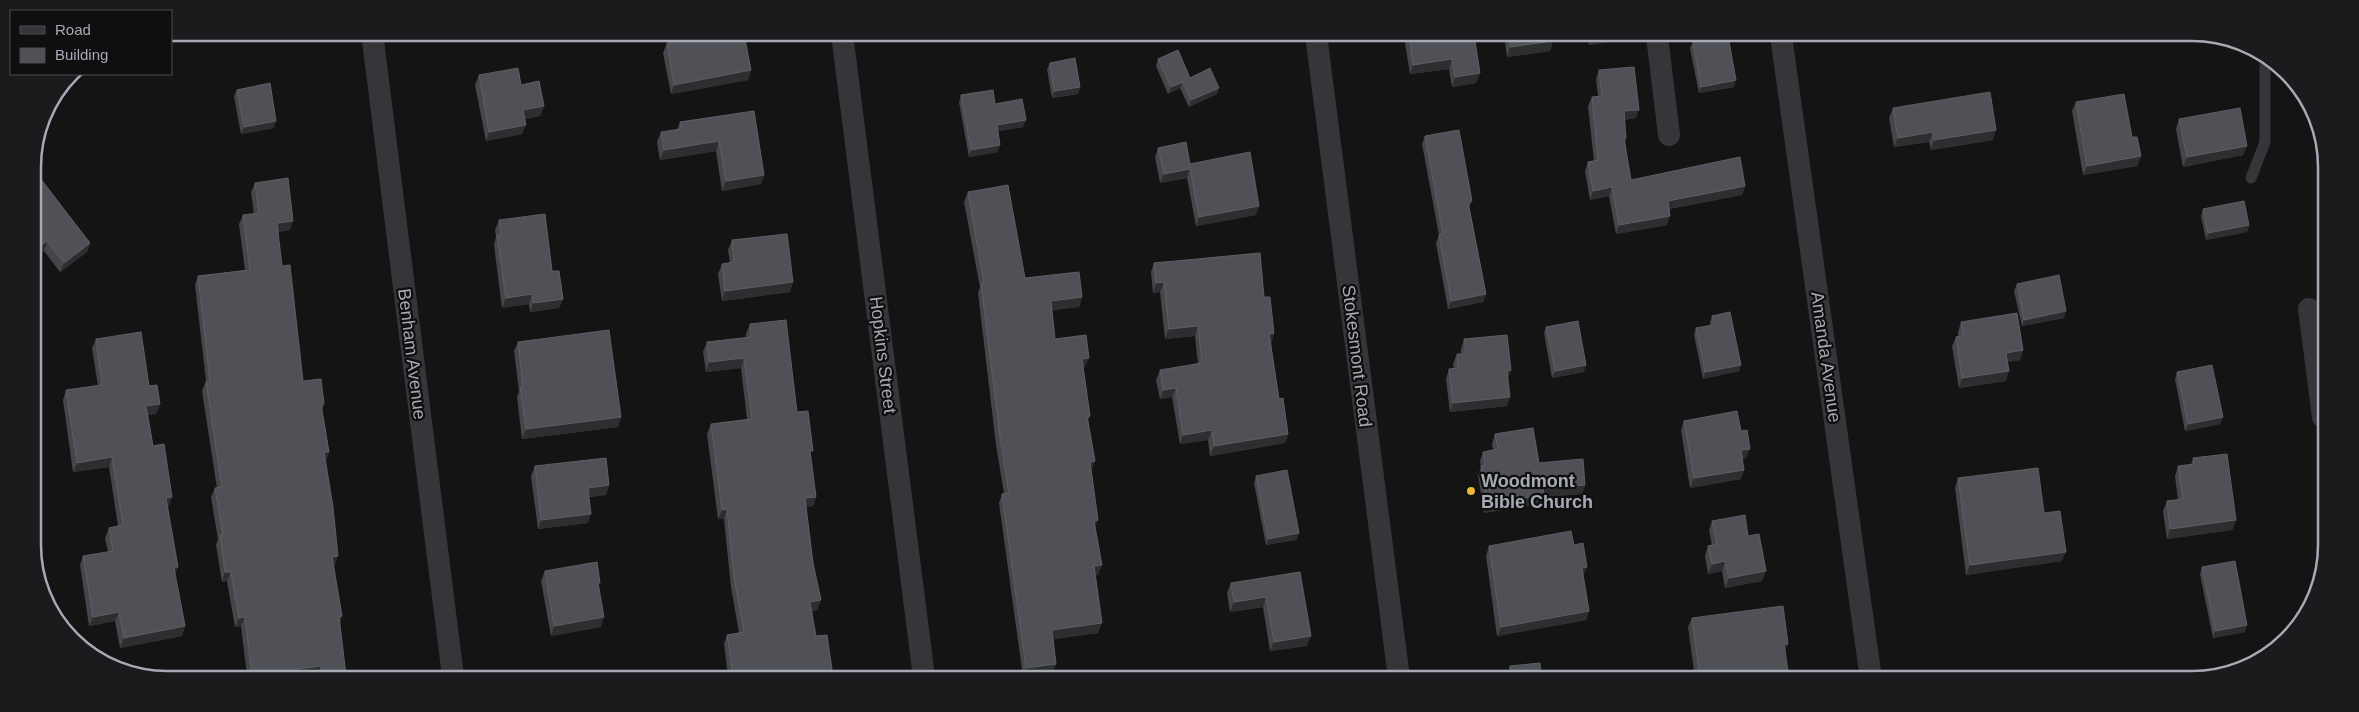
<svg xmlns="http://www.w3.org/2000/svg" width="2359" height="712" font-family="Helvetica,sans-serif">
<rect width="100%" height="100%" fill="#141415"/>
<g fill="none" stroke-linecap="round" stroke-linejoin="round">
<!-- lane -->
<polyline stroke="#35353a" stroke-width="11" points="2251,178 2265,142 2265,59"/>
<!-- street -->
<g stroke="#35353a" stroke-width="22">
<polyline points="372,33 453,676"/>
<polyline points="842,34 924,677"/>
<polyline points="1316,35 1399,678"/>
<polyline points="1657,36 1669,135"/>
<polyline points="1781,36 1871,679"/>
<polyline points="2309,309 2323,417"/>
</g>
</g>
<!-- wall -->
<g fill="#45464a">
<polygon points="711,34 744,34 751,70 748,80 671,94 663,53 667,43 711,35"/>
<polygon points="1408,35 1474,35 1476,83 1452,87 1449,69 1410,74 1405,43"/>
<polygon points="1504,35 1552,36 1553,41 1550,51 1507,57"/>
<polygon points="1588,36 1623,36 1622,40 1589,45"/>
<polygon points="1696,36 1728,36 1734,87 1699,93 1690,48 1693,42 1697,41"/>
<polygon points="1158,59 1190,78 1217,94 1189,107 1180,88 1168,94 1156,66"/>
<polygon points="1050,63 1080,87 1078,94 1052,98 1047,69"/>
<polygon points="1599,70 1636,118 1624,120 1626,138 1625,143 1631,180 1745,186 1742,195 1669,209 1667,225 1616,234 1609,196 1590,200 1585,171 1588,162 1594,161 1588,106 1592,97 1598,96 1596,79"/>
<polygon points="479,75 521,85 544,106 540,116 525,119 522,134 486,141 475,85"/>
<polygon points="237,90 274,128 241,134 234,96"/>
<polygon points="961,95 995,104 1023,127 998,131 998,152 969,157 959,102"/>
<polygon points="2076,102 2132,137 2141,156 2137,166 2083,175 2072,111"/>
<polygon points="1893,108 1993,140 1931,150 1929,142 1894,147 1889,118"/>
<polygon points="754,111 764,175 761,184 722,191 716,151 660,160 657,142 661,132 677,130 680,122"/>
<polygon points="2179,119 2247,146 2243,155 2183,167 2176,129"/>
<polygon points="1425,136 1472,201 1469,207 1486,294 1483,302 1448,309 1436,243 1439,235 1422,144"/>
<polygon points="1158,148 1190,164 1256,215 1196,226 1187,178 1160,183 1155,157"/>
<polygon points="33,169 90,243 87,252 60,272 44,251 40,254 33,246"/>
<polygon points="255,183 290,230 278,232 282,266 303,381 324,404 322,410 329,452 325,461 335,565 334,566 342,616 340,623 346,675 247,675 241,626 235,627 227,581 222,582 216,545 218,539 211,497 215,488 217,488 202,391 206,381 195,285 198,276 245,270 239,224 243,215 254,214 251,192"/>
<polygon points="968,192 1025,278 1082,297 1079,307 1052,310 1055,339 1085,367 1083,368 1090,416 1088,420 1095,461 1091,470 1098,575 1096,575 1098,633 1053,639 1053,674 1031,677 1023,677 999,503 1002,494 1004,493 996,445 978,293 980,287 964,202"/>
<polygon points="2203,209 2249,225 2247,232 2206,240 2201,216"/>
<polygon points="499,220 552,271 563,299 559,308 530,312 529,304 502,308 494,245 496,237 495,230"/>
<polygon points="732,240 790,292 722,301 718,274 722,264 730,263 728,250"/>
<polygon points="1154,263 1264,297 1274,333 1271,343 1279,399 1288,434 1285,443 1210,456 1208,440 1180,444 1172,397 1160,399 1156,380 1160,370 1198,364 1195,336 1165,339 1160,292 1153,293 1151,272"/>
<polygon points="2017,284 2064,318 2022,326 2014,291"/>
<polygon points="1712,316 1741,365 1739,371 1703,379 1694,335 1696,328 1710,325 1710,322"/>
<polygon points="1961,322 2023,350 2020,360 2008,362 2006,381 1959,388 1952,346 1956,337 1958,336 1958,332"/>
<polygon points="750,324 797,412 811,457 816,497 813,506 806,507 813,563 821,600 817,610 811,611 816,636 833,676 728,676 724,644 727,635 739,633 731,587 724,519 718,519 707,434 711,424 747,419 741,368 706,372 703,352 707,342 746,338 746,334"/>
<polygon points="1546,327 1584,372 1552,378 1544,333"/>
<polygon points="96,339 149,386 160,404 156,414 148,415 153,446 169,506 167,507 175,575 185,626 182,636 120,648 115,621 89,626 80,565 83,556 108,552 105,538 109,528 118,526 109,467 73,472 63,400 66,390 98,386 92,348"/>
<polygon points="1464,339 1511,370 1508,378 1507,406 1450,412 1446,379 1449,369 1454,369 1453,364 1457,354 1461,354 1461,349"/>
<polygon points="518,342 621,417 618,427 522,439 517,397 519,391 514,351"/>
<polygon points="2177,372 2223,417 2220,424 2185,431 2175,379"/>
<polygon points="1684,421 1746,458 1742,459 1744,470 1741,479 1690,488 1681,430"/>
<polygon points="1495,434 1539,463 1585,485 1582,494 1544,497 1541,504 1484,513 1478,475 1481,468 1480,461 1483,452 1493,450 1492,444"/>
<polygon points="2193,458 2236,520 2232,530 2167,539 2163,511 2167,501 2178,500 2175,476 2178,466 2191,465"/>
<polygon points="535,466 609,485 606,495 589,497 588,523 538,529 531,476"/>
<polygon points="1256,476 1299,533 1296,540 1266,545 1254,483"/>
<polygon points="1958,478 2044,513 2062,561 1966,575 1955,488"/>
<polygon points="1712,521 1748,536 1762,581 1725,588 1722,571 1708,574 1705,556 1708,546 1712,545 1709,530"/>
<polygon points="1574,545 1583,576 1589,611 1586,620 1497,636 1486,556 1489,546"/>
<polygon points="2202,567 2245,632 2213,638 2200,574"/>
<polygon points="545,571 599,587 601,627 551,636 541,581"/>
<polygon points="1300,572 1307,646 1270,651 1263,607 1230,612 1227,593 1231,583"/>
<polygon points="1692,618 1785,652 1789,678 1695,678 1688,627"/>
<polygon points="1510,666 1541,678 1508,678 1508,672"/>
</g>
<!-- shaded-wall -->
<g fill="#2d2e30">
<polygon points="1187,35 1218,35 1216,40 1186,37"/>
<polygon points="1593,36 1623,36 1622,40 1589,45"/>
<polygon points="1553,41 1550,51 1507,57 1510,47"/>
<polygon points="1452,59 1449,69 1410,74 1413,65"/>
<polygon points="751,70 748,80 671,94 674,85"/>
<polygon points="1480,73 1476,83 1452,87 1455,77"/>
<polygon points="1736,80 1734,87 1699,93 1701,87"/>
<polygon points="1183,82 1180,88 1168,94 1171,87"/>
<polygon points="1080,87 1078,94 1052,98 1054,91"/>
<polygon points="1219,88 1217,94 1189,107 1191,100"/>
<polygon points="544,106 540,116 520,120 523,110"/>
<polygon points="1639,110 1636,118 1620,120 1624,111"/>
<polygon points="1026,120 1023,127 994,132 997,125"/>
<polygon points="276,121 274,128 241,134 244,127"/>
<polygon points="526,125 522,134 486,141 489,132"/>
<polygon points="1996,130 1993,140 1931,150 1934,140"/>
<polygon points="1933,132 1929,142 1894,147 1898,138"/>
<polygon points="719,141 716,151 660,160 664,150"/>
<polygon points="1000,145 998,152 969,157 971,150"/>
<polygon points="2247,146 2243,155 2183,167 2187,157"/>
<polygon points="2141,156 2137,166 2083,175 2087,166"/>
<polygon points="1190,169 1187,178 1160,183 1164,174"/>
<polygon points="764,175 761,184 722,191 726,181"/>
<polygon points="1745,186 1742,195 1664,210 1668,201"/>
<polygon points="1612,187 1609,196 1590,200 1593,191"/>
<polygon points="1259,206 1256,215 1196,226 1199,217"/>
<polygon points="1670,216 1667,225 1616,234 1619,225"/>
<polygon points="293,221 290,230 273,232 277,223"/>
<polygon points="2249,225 2247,232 2206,240 2208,233"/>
<polygon points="47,241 44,251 40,254 43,244"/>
<polygon points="90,243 87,252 60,272 64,263"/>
<polygon points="793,282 790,292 722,301 725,291"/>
<polygon points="1164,282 1160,292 1153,293 1156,283"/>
<polygon points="532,294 529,304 502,308 506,298"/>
<polygon points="1486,294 1483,302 1448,309 1451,301"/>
<polygon points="1082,297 1079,307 1047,311 1051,301"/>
<polygon points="563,299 559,308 530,312 533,303"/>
<polygon points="2066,311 2064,318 2022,326 2024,320"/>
<polygon points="1198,326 1195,336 1165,339 1169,329"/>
<polygon points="1274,333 1271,343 1269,334"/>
<polygon points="2023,350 2020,360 2003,363 2006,353"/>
<polygon points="744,358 741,368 706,372 709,362"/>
<polygon points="1089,358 1085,367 1079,368 1082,359"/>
<polygon points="1586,365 1584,372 1552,378 1555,371"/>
<polygon points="1741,365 1739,371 1703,379 1705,372"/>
<polygon points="1511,370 1507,380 1507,371"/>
<polygon points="2009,371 2006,381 1959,388 1962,378"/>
<polygon points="1176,388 1172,397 1160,399 1163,390"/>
<polygon points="1510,397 1507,406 1450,412 1453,403"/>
<polygon points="160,404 156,414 143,416 146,406"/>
<polygon points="621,417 618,427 522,439 526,429"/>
<polygon points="2223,417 2220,424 2185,431 2188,424"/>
<polygon points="1212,430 1208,440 1180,444 1183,435"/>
<polygon points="1288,434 1285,443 1210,456 1214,446"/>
<polygon points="1750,449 1746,458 1738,459 1741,450"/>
<polygon points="324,452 329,452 326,461 320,462"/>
<polygon points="112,457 109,467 73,472 77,463"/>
<polygon points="1095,461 1091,470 1090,462"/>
<polygon points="1744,470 1741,479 1690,488 1694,478"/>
<polygon points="609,485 606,495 584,497 588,488"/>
<polygon points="1585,485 1582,494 1544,497 1541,504 1484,513 1487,504 1543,488"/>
<polygon points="172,497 169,506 162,507 166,498"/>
<polygon points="816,497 813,506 801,508 805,498"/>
<polygon points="727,509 724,519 718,519 722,510"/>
<polygon points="591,514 588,523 538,529 541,520"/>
<polygon points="1098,520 1094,530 1094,521"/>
<polygon points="2236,520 2232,530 2167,539 2170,529"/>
<polygon points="1299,533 1296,540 1266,545 1268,539"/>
<polygon points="2066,552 2062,561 1966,575 1970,565"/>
<polygon points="338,556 335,565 329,566 332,557"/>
<polygon points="1725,561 1722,571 1708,574 1712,564"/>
<polygon points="1102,565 1098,575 1091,576 1094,566"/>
<polygon points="178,567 174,577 174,568"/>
<polygon points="1587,567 1583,576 1582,568"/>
<polygon points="1766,571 1762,581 1725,588 1729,578"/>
<polygon points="225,572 231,572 227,581 222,582"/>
<polygon points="1266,597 1263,607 1230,612 1234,602"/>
<polygon points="821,600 817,610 806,612 810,602"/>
<polygon points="1589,611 1586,620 1497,636 1501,627"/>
<polygon points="119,612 115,621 89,626 93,617"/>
<polygon points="342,616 339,625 339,617"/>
<polygon points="245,617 241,626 235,627 239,618"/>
<polygon points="604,617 601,627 551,636 554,626"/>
<polygon points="1102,623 1098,633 1049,640 1052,630"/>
<polygon points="2247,625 2245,632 2213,638 2215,631"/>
<polygon points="185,626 182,636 120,648 124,638"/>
<polygon points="1311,636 1307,646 1270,651 1274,642"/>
<polygon points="1784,644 1788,644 1784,654"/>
<polygon points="1056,664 1053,674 1031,677 1023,677 1026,668"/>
<polygon points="321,666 317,675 252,675"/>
</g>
<!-- building -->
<g fill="#505156" stroke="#5d5f64">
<polygon points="716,34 744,34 751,70 674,85 667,43"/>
<polygon points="1409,35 1474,35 1480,73 1455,77 1452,59 1413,65"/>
<polygon points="1509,35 1552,36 1553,41 1510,47"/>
<polygon points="1699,36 1728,36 1736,80 1701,87 1693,42 1700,41"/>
<polygon points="1178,50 1190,78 1210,68 1219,88 1191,100 1183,82 1171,87 1158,59"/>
<polygon points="1075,58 1080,87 1054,91 1050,63"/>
<polygon points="1634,67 1639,110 1624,111 1626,138 1624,139 1631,180 1740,157 1745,186 1668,201 1670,216 1619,225 1612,187 1593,191 1588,162 1598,160 1592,97 1602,96 1599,70"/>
<polygon points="518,68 521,85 539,81 544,106 523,110 526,125 489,132 479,75"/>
<polygon points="270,83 276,121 244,127 237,90"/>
<polygon points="993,90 995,104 1022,99 1026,120 997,125 1000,145 971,150 961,95"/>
<polygon points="1990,92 1996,130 1934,140 1933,132 1898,138 1893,108"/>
<polygon points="2124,94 2132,137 2137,137 2141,156 2087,166 2076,102"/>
<polygon points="2240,108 2247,146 2187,157 2179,119"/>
<polygon points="754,111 764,175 726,181 719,141 664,150 661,132 681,129 680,122"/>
<polygon points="1459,130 1472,201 1468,202 1486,294 1451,301 1439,235 1443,234 1425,136"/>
<polygon points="1186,142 1190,164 1250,152 1259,206 1199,217 1190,169 1164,174 1158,148"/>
<polygon points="33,169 90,243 64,263 47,241 43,244 33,231"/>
<polygon points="288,178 293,221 277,223 282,266 290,265 303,381 321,379 324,404 321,404 329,452 324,452 333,507 338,556 332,557 342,616 339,617 346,675 322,675 321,666 252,675 245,617 239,618 231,572 225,572 220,535 223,535 215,488 222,487 206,382 210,381 198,276 250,270 243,215 259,213 255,183"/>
<polygon points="1008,185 1025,278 1079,272 1082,297 1051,301 1055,339 1086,335 1089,358 1082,359 1090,416 1087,416 1095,461 1090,462 1098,520 1094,521 1102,565 1094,566 1102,623 1052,630 1056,664 1026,668 1002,494 1009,493 1000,436 981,284 984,283 968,192"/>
<polygon points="2244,201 2249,225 2208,233 2203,209"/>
<polygon points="545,214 552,271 559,271 563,299 533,303 532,294 506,298 497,235 501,235 499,220"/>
<polygon points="787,234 793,282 725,291 722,264 734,262 732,240"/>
<polygon points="1260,253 1264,297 1270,297 1274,333 1269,334 1279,399 1283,398 1288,434 1214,446 1212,430 1183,435 1176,388 1163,390 1160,370 1202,363 1198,326 1169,329 1164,282 1156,283 1154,263"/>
<polygon points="2059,275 2066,311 2024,320 2017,284"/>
<polygon points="1730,312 1741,365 1705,372 1696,328 1714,325 1712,316"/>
<polygon points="2017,313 2023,350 2006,353 2009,371 1962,378 1956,337 1963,336 1961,322"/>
<polygon points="786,320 797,412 808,411 813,451 810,451 816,497 805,498 813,563 821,600 810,602 816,636 827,635 833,676 733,676 727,635 744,632 734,577 727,509 722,510 711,424 752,419 744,358 709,362 707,342 751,337 750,324"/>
<polygon points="1578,321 1586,365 1555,371 1546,327"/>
<polygon points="609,330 621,417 526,429 520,387 523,387 518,342"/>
<polygon points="141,332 149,386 157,385 160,404 146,406 153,446 164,444 172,497 166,498 178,567 174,568 185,626 124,638 119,612 93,617 83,556 113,551 109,528 123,525 112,457 77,463 66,390 102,385 96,339"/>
<polygon points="1507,335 1511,370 1507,371 1510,397 1453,403 1449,369 1458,368 1457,354 1466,354 1464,339"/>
<polygon points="2212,365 2223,417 2188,424 2177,372"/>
<polygon points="1737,411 1741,431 1747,430 1750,449 1741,450 1744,470 1694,478 1684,421"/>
<polygon points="1533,428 1539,463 1583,459 1585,485 1543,488 1544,495 1487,504 1481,466 1485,465 1483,452 1498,449 1495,434"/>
<polygon points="2227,454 2236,520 2170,529 2167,501 2183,499 2178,466 2194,464 2193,458"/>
<polygon points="606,458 609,485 588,488 591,514 541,520 535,466"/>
<polygon points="2038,468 2044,513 2060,511 2066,552 1970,565 1958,478"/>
<polygon points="1287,470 1299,533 1268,539 1256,476"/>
<polygon points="1745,515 1748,536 1759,534 1766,571 1729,578 1725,561 1712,564 1708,546 1717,544 1712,521"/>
<polygon points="1571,531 1574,545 1583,543 1587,567 1582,568 1589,611 1501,627 1489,546"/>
<polygon points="2235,561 2247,625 2215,631 2202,567"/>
<polygon points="597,562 600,583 598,583 604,617 554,626 545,571"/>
<polygon points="1300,572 1311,636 1274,642 1266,597 1234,602 1231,583"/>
<polygon points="1783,606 1788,644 1784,644 1789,678 1700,678 1692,618"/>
<polygon points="1540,663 1541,678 1510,678 1510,666"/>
</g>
<!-- markers -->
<circle fill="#edb934" stroke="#0f0f10" stroke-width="2" cx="1471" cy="491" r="5"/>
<g text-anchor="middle" stroke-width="4.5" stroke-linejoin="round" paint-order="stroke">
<!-- street labels -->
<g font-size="18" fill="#a6aab5" stroke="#0f0f10">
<text transform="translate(412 354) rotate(83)" y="6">Benham Avenue</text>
<text transform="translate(883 355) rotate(83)" y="6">Hopkins Street</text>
<text transform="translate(1357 356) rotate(83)" y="6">Stokesmont Road</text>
<text transform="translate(1826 357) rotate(82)" y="6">Amanda Avenue</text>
</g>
<!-- poi labels -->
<g font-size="18" font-weight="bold" fill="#a6aab5" stroke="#0f0f10" text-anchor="start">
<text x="1481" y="487">Woodmont<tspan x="1481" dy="21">Bible Church</tspan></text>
</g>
</g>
<!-- crop -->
<path d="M0 0H2359V712H0ZM167 41H2192A126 126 0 0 1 2318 167V545A126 126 0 0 1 2192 671H167A126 126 0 0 1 41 545V167A126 126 0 0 1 167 41Z" fill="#1b1b1d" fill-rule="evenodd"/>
<path fill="none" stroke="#a6aab5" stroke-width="2.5" d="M167 41H2192A126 126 0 0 1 2318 167V545A126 126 0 0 1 2192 671H167A126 126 0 0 1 41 545V167A126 126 0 0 1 167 41Z"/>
<!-- legend -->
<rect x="10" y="10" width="162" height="65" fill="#0f0f10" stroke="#4b4d52"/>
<rect x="20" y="26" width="25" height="8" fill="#35353a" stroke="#4b4d52"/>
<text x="55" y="35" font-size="15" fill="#a6aab5">Road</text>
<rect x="20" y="48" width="25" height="15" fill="#505156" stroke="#4b4d52"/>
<text x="55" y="60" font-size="15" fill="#a6aab5">Building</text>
</svg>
